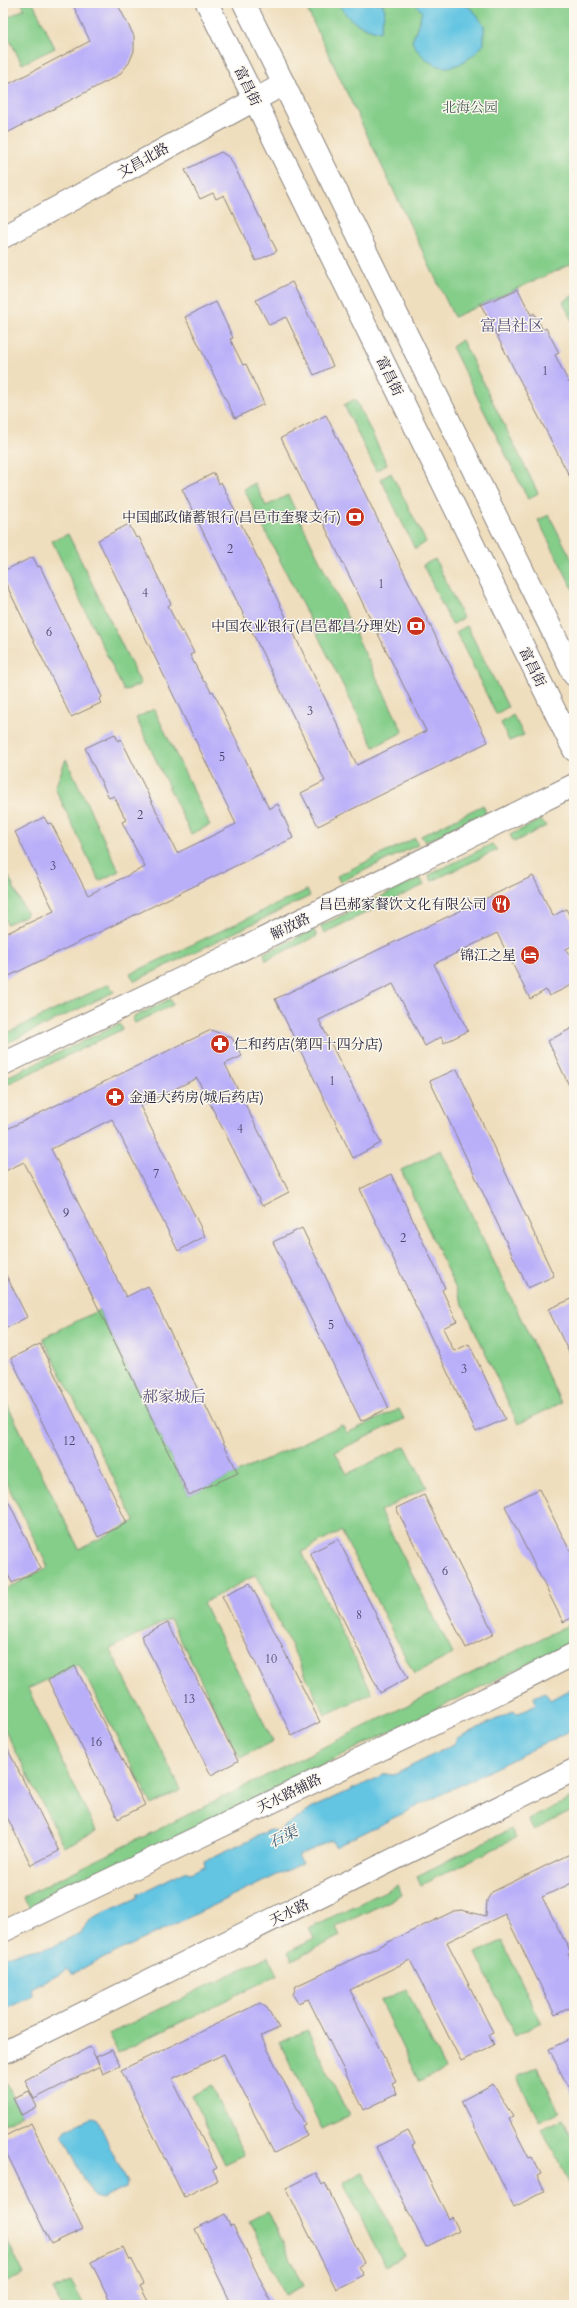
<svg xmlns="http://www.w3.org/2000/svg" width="577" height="2308" font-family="Cardo,'Noto Serif SC',serif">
<rect width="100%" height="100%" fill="#fbf7ec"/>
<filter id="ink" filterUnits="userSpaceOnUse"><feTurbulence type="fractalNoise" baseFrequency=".025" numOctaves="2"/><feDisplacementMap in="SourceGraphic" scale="8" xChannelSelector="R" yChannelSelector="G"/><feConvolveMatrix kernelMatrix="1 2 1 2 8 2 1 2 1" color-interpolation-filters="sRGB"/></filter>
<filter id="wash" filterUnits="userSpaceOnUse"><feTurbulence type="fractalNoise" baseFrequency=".012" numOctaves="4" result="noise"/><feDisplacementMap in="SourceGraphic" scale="16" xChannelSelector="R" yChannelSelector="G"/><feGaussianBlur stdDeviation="0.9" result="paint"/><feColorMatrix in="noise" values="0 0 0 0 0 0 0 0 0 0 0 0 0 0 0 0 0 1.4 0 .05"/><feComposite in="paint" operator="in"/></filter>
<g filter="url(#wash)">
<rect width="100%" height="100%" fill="#efdebd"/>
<!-- green -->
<g fill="#85ce8a" stroke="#547862">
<polygon points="22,3 33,3 55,48 22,64 3,27 3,20 24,9"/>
<polygon points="304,3 574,3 574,263 454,317"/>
<polygon points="574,295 574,325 563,302"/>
<polygon points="462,340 538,493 528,499 452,347"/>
<polygon points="355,399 387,464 376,471 344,405"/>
<polygon points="391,473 426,542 415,549 381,479"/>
<polygon points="255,483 266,506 288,495 403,732 374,747 244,489"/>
<polygon points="549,515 574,564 574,591 538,520"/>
<polygon points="68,534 141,684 124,691 52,541"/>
<polygon points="435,559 463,618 452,625 423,565"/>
<polygon points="467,626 508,707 496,714 456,632"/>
<polygon points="154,709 210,825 191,834 136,718"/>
<polygon points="513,715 524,735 509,741 501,723"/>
<polygon points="66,759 119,871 99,881 55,788"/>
<polygon points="483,805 486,813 425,842 421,836"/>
<polygon points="541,820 546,826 514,842 510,835"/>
<polygon points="415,838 418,845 340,882 337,876"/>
<polygon points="492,844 497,850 432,881 429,875"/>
<polygon points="3,865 27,915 7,924 3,915"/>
<polygon points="420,878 424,885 324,933 320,926"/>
<polygon points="307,890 310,896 135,981 130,974"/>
<polygon points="314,930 317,936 266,960 264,953"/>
<polygon points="109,984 114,992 3,1045 3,1035"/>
<polygon points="170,999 173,1005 135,1023 132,1018"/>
<polygon points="119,1024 123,1029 3,1086 3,1079"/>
<polygon points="441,1150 561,1403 518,1424 401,1170"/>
<polygon points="99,1310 189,1495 342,1425 347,1433 399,1409 404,1419 335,1452 347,1474 405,1446 427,1487 380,1511 453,1654 414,1674 341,1531 302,1552 372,1693 325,1715 256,1575 203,1603 273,1741 240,1758 170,1619 110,1649 181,1790 152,1805 79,1664 28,1689 96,1831 64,1847 3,1726 3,1591 48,1567 3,1476 3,1396 79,1549 135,1521 43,1338"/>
<polygon points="574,1622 574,1641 30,1909 23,1897"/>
<polygon points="574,1797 574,1810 534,1830 528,1820"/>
<polygon points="511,1829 516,1838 421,1885 417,1876"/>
<polygon points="398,1885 402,1895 336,1927 340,1936 292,1960 288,1952 314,1939 309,1928"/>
<polygon points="502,1941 541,2022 515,2035 476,1953"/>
<polygon points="268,1956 277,1975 118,2053 109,2034"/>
<polygon points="406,1989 445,2070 419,2082 380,2001"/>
<polygon points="307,2030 349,2116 322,2129 280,2043"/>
<polygon points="537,2067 559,2112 539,2121 517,2077"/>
<polygon points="7,2084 21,2115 3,2124 3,2086"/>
<polygon points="211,2086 244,2155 225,2164 192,2096"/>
<polygon points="563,2119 574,2140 574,2193 542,2129"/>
<polygon points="363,2172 405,2256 385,2266 343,2182"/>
<polygon points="268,2211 304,2286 285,2295 249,2221"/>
<polygon points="3,2232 24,2274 3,2284"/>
<polygon points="71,2281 84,2305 61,2305 53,2290"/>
</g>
<!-- water -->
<g fill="#64c5e2" stroke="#43748e">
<path d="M338,3H382L385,10L380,32C359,26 350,23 338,3Z"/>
<path d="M415,3H462L473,10L484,25V44C458,73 434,77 412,42L422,12Z"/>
<polygon points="574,1687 574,1729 335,1847 332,1840 298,1856 302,1863 71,1974 68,1969 30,1988 33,1996 3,2010 3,1958 13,1954 54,1946 80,1933 92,1918 137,1898 138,1894 185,1871 190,1873 205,1866 204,1861 270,1830 279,1831 314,1807 386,1774 394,1775 454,1744 457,1738 514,1711 517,1714 536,1704 534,1697 545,1692 550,1700"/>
<polygon points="91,2118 97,2119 127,2183 126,2188 102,2199 93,2197 63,2135 67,2129"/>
</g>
<g id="blocks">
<!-- building -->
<g fill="#b9aff9">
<polygon points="72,3 117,3 134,36 134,51 129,63 119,75 3,135 3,87 90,41"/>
<polygon points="221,152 230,158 277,251 256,261 224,195 216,199 213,193 200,199 185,170"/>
<polygon points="292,282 333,366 314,375 286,317 269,325 256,300"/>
<polygon points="518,289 531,315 534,313 543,330 546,328 559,353 555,355 569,383 574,381 574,485 481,305"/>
<polygon points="216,302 233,338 230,339 243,365 246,364 264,404 235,418 185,317"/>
<polygon points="326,415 488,742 318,826 301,793 325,781 182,489 214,473 219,484 221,482 357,765 426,731 281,438"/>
<polygon points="129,524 136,538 139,537 171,604 168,606 181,632 183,631 194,653 190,655 204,682 206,682 211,692 213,691 269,809 278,804 293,838 3,979 3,935 54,911 15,832 44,817 48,824 51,823 88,895 145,867 122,822 126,820 114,796 109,798 85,748 115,734 118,741 121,739 177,853 236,824 98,540"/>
<polygon points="33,557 38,567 40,566 102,697 99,699 101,703 71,717 3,578 3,571"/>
<polygon points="533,876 553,916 566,909 574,924 574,945 566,949 574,964 574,984 549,996 546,990 530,999 497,933 434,964 468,1031 444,1043 441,1037 425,1046 393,984 319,1020 381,1143 353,1158 275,999"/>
<polygon points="574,1027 574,1096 548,1041"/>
<polygon points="211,1030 232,1038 242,1056 225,1064 289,1192 262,1206 197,1078 140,1106 205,1236 178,1251 112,1119 51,1149 126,1297 148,1286 238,1473 189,1495 89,1289 24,1162 3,1172 3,1131"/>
<polygon points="457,1069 554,1276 528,1288 430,1081"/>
<polygon points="391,1174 445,1288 442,1290 457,1321 443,1328 454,1351 469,1344 505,1419 476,1432 360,1189"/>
<polygon points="302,1228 389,1408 361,1421 273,1242"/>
<polygon points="3,1269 27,1317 3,1330"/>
<polygon points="574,1298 574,1363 548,1309"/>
<polygon points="40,1344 127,1523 98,1537 11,1358"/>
<polygon points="539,1489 574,1559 574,1617 563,1622 505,1506"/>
<polygon points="3,1490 41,1569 12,1583 3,1564"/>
<polygon points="424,1495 494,1634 466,1648 396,1508"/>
<polygon points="338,1539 408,1678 380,1693 310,1553"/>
<polygon points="250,1583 320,1722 292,1736 222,1596"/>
<polygon points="168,1622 238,1761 211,1775 141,1636"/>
<polygon points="75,1666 145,1805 118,1819 48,1680"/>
<polygon points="3,1740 59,1851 31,1865 3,1809"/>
<polygon points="574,1852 574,1882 542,1897 571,1953 568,1954 574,1966 574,2006 555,2015 505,1914 447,1942 493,2032 489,2034 494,2045 461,2061 410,1960 350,1990 396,2081 392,2083 397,2094 364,2110 308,1999 298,2003 293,1995 296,1986 454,1911 461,1910 486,1916 487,1900 492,1892"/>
<polygon points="260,2003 267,2008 279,2028 261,2036 305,2124 302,2126 307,2136 274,2153 224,2054 172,2079 217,2168 213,2170 218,2180 184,2197 121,2070"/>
<polygon points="574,2037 574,2099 549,2049"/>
<polygon points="90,2047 100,2066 34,2099 25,2080"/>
<polygon points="112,2050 120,2066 103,2074 96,2057"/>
<polygon points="493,2084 513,2117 509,2119 529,2158 532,2157 541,2174 537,2176 545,2191 514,2207 461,2101"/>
<polygon points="29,2091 37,2107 21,2115 13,2098"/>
<polygon points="31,2123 83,2229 51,2244 3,2146 3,2137"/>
<polygon points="408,2131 415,2144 412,2146 449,2219 452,2217 459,2230 426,2247 376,2147"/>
<polygon points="316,2173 322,2185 325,2183 364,2263 359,2266 364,2275 336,2289 286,2188"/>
<polygon points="225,2214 230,2226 233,2225 273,2305 232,2305 195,2229"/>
<polygon points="123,2247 129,2260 131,2258 144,2284 140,2286 150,2305 112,2305 91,2262"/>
</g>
</g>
</g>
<g filter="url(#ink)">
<use href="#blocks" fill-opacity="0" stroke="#88807c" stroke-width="1"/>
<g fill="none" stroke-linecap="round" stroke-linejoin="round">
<!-- secondary casing -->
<g stroke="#88807c" stroke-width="24">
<g id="secondary">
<polyline points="3,237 284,84"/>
<polyline points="3,1064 214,963 574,785"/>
<polyline points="3,1931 498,1693 574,1654"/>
<polyline points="3,2053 574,1770"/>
</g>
</g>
<!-- primary casing -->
<g stroke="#88807c" stroke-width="24">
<g id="primary">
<polyline points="207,3 574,750"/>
<polyline points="244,3 574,675"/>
</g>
</g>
<!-- secondary -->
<use href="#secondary" stroke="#fff" stroke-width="22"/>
<!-- primary -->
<use href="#primary" stroke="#fff" stroke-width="22"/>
</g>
</g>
<!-- icons -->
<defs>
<g id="bank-disc" transform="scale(1)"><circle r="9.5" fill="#c8321e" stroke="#fbf7ec"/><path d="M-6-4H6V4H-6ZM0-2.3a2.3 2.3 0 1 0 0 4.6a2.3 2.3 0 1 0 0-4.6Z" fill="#fff"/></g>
<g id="restaurant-disc" transform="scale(1)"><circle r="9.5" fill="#c8321e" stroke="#fbf7ec"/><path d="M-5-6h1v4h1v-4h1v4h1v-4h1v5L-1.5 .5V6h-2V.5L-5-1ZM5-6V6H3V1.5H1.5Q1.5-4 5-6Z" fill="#fff"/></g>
<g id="hotel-disc" transform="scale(1)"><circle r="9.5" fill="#c8321e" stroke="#fbf7ec"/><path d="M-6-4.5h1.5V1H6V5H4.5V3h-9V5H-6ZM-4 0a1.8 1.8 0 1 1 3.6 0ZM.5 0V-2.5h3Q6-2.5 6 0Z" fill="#fff"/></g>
<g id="pharmacy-disc" transform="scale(1)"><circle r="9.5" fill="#c8321e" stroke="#fbf7ec"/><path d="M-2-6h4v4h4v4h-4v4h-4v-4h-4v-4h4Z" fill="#fff"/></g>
</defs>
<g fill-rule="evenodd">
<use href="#bank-disc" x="355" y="517"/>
<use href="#bank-disc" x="416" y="626"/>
<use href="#restaurant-disc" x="501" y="904"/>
<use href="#hotel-disc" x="530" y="955"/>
<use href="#pharmacy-disc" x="220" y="1044"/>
<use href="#pharmacy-disc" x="115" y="1097"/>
</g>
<g text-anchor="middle" stroke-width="3" stroke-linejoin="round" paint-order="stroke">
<!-- number labels -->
<g font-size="12" fill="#48456a">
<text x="545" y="375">1</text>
<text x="230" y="553">2</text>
<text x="381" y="588">1</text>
<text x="145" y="597">4</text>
<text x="49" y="636">6</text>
<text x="310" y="715">3</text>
<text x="222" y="761">5</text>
<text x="140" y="819">2</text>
<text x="53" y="870">3</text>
<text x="332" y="1085">1</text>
<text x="240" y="1133">4</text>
<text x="156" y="1178">7</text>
<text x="66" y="1217">9</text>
<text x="403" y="1242">2</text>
<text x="331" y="1329">5</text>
<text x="464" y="1373">3</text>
<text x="69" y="1445">12</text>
<text x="445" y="1575">6</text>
<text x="359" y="1619">8</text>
<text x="271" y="1663">10</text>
<text x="189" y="1703">13</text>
<text x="96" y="1746">16</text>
</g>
<!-- street labels -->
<g font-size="14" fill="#22223b" stroke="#fbf7ec">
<text transform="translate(248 86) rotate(64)" y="5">富昌街</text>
<text transform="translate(143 160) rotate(-29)" y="5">文昌北路</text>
<text transform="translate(390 376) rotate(64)" y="5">富昌街</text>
<text transform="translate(533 667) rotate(64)" y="5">富昌街</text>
<text transform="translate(290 926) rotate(-26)" y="5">解放路</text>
<text transform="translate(289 1793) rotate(-26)" y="5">天水路辅路</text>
<text transform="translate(289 1912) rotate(-26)" y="5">天水路</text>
</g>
<!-- park labels -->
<g font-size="14" fill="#455e57" stroke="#fbf7ec">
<text x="470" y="112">北海公园</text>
</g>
<!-- poi labels -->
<g font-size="14" fill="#22223b" stroke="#fbf7ec" text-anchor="end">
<text x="341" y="522">中国邮政储蓄银行(昌邑市奎聚支行)</text>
<text x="402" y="631">中国农业银行(昌邑都昌分理处)</text>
<text x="487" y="909">昌邑郝家餐饮文化有限公司</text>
<text x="516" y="960">锦江之星</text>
<text x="234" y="1049" text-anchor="start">仁和药店(第四十四分店)</text>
<text x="129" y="1102" text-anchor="start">金通大药房(城后药店)</text>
</g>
<!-- water labels -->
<g font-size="15" font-style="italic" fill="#395b75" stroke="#fbf7ec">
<text transform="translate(283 1837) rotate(-26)" y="5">石渠</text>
</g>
<!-- quarter labels -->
<g font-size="16" fill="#57537e" stroke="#fbf7ec">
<text x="512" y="331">富昌社区</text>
<text x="174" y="1402">郝家城后</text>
</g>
</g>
<!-- margin -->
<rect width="577" height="2308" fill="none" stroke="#fbf7ec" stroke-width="16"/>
</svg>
